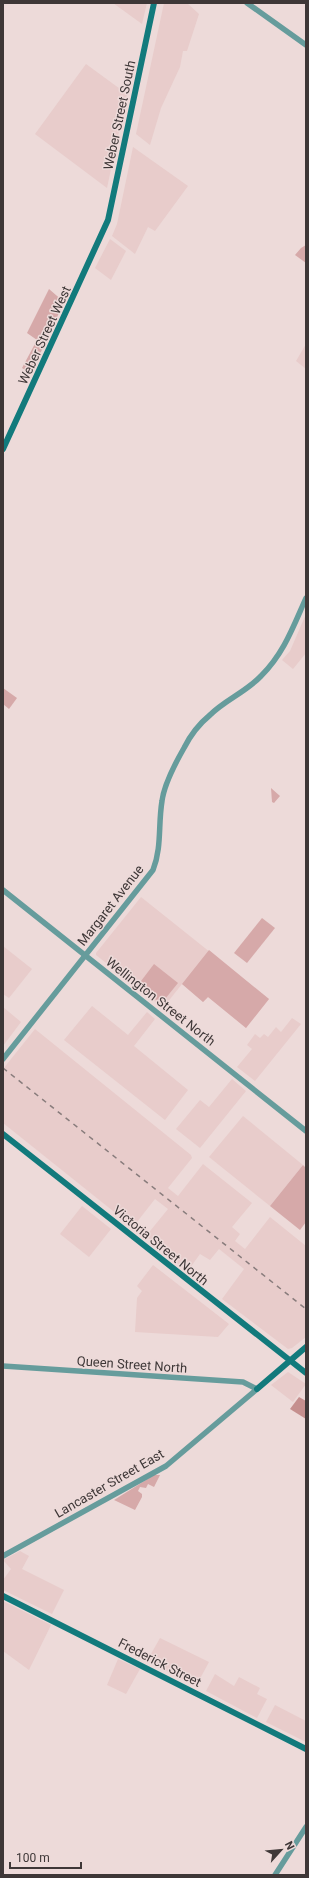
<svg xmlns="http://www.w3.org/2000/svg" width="309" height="1878" font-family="Roboto,sans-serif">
<rect width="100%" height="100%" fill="#eddad9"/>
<!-- built -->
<g fill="#e8cccb">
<polygon points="113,3 147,3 142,24"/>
<polygon points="164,3 187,3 199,14 187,51 183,51 180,67 161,108 150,145 136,134"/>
<polygon points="86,64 127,94 107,188 35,134"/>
<polygon points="133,147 188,186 155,231 148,227 135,254 112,236 117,224"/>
<polygon points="110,239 126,251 111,280 95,268"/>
<polygon points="306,344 306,369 296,361"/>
<polygon points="306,614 306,653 293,669 282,660 290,651"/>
<polygon points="141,897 269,999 246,1028 208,997 203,1002 182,984 163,1008 96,955 96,953"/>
<polygon points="3,946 32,969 9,998 3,994"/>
<polygon points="92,1006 128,1035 147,1012 155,1019 134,1046 188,1090 165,1120 64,1040"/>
<polygon points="3,1007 21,1022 3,1046"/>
<polygon points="292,1018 301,1024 255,1081 237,1067 252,1049 247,1045 255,1034 260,1038 264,1034 268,1037 276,1027 281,1032"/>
<polygon points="35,1029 191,1155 192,1158 168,1188 178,1196 203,1164 252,1203 232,1227 240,1234 235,1241 245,1249 270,1217 306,1246 306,1337 292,1348 288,1349 222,1299 244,1269 219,1249 210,1260 200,1254 187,1272 146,1236 168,1209 155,1199 133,1227 3,1123 3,1069"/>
<polygon points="232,1079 246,1091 200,1148 176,1129 200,1100 209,1107"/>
<polygon points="243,1116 303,1165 270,1206 209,1157"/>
<polygon points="82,1206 111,1229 89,1257 60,1234"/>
<polygon points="153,1265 229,1324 218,1337 135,1332 137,1298 142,1291 137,1286"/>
<polygon points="288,1372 306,1384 293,1402 271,1385"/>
<polygon points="20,1551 29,1556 22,1569 64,1590 52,1614 3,1590 3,1580 11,1569 3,1560"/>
<polygon points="3,1601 51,1625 29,1670 3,1651"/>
<polygon points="160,1638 209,1662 196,1686 147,1661"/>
<polygon points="118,1659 140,1669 126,1694 107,1685"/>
<polygon points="215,1674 234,1686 239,1677 260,1688 257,1694 267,1699 257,1718 206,1691"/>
<polygon points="275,1705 306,1721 306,1742 266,1722"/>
</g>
<!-- green -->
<g fill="#d6a9a9">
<polygon points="306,245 306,263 295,255 301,248"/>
<polygon points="49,289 64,302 34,367 31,371 27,371 22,368 37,340 27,333"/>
<polygon points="3,688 17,698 9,709 3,704"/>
<polygon points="271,788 280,796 274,803 272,802"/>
<polygon points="262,918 275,928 247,963 234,953"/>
<polygon points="209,950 269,999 246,1028 208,997 203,1002 182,984"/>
<polygon points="154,964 178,983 161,1004 138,985"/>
<polygon points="303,1165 306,1168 306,1222 300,1230 270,1206"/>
<polygon points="154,1475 160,1475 154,1487 148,1484 146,1488 140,1487 138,1491 142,1494 142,1497 135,1510 114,1500"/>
</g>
<!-- forest -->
<polygon fill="#c58f8e" points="299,1397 306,1401 306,1419 290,1409"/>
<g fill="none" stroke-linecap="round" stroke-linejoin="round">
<!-- tertiary -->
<g stroke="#669c9c" stroke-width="5.5">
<polyline points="247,3 306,45"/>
<polyline points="3,890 306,1131"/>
<path d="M3,1059L153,870C162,847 158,825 162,801C164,785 176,762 184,748C190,736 199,724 210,715C225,700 246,692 261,676C284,653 293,627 306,598"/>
<polyline points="3,1366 243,1382 257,1389 166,1466 3,1556"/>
<polyline points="275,1875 306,1827"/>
</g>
<!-- secondary -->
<g stroke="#127a7c" stroke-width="6">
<polyline points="3,449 108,220 154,3"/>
<polyline points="3,1134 306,1373"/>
<polyline points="257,1389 306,1347"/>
<polyline points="3,1596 306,1749"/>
</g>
<!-- rail -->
<polyline stroke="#887c7c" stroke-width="1.5" stroke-dasharray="5 5" stroke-linecap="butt" points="3,1068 306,1309"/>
</g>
<g text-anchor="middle" stroke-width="3" stroke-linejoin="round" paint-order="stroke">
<!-- street labels -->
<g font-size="13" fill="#3e3737" stroke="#eddad9">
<text transform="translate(119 115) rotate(-78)" y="5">Weber Street South</text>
<text transform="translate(44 335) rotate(-65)" y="5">Weber Street West</text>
<text transform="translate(110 905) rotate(-52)" y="5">Margaret Avenue</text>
<text transform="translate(161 1001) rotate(38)" y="5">Wellington Street North</text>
<text transform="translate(161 1245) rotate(39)" y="5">Victoria Street North</text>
<text transform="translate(132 1364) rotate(4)" y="5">Queen Street North</text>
<text transform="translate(109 1483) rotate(-30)" y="5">Lancaster Street East</text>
<text transform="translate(160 1662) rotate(27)" y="5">Frederick Street</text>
</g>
</g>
<!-- border -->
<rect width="309" height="1878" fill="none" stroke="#3e3737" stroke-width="8"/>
<!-- north arrow -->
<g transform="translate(281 1850) rotate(63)" stroke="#eddad9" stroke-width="3" paint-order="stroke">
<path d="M0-3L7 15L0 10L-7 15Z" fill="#3e3737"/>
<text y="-6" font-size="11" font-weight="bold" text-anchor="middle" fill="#3e3737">N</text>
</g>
<!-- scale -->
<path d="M10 1862v6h71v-6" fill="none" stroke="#3e3737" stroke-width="2"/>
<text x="16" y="1862" font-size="12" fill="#3e3737" stroke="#eddad9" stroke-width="3" paint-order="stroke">100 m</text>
</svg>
